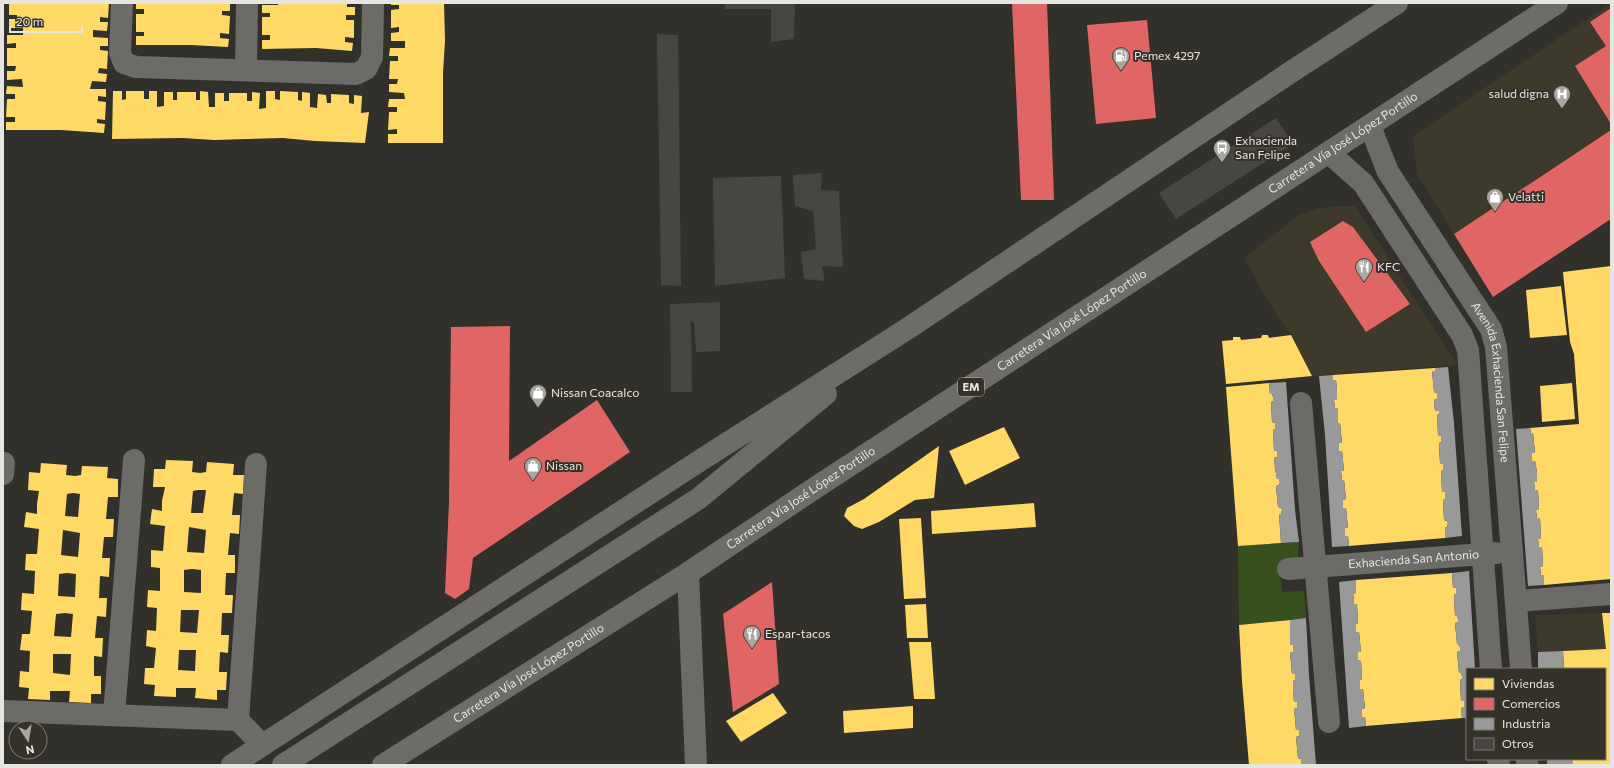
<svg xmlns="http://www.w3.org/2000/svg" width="1614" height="768" font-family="Commissioner,sans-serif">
<rect width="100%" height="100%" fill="#31302b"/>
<!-- built -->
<g fill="#3d392b">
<polygon points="1611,3 1611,219 1493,297 1417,174 1413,136"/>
<polygon points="1339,206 1355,206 1457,365 1312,376 1291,335 1274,311 1244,258 1299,215 1320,208"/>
<polygon points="1602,613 1606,649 1538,652 1535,615"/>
</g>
<!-- green -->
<polygon fill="#36511d" points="1299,542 1298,560 1279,565 1282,592 1304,591 1306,618 1239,625 1238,546"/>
<!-- homes -->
<g fill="#ffd966" fill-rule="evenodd">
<polygon points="9,3 109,3 108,18 100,17 100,22 108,22 107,31 93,30 93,37 108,38 108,46 100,46 100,50 108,51 107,69 99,68 98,73 107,74 106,82 92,81 90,89 106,89 106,97 98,96 98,101 106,102 105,120 97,119 97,123 105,124 104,133 61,130 6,130 6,122 15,122 15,117 6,117 7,99 15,99 15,94 6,94 7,86 23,87 22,79 7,80 7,71 15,71 16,66 7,66 7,48 16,48 16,43 7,44 7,35 23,35 23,28 9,28 9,19 17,19 17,15 9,15"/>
<polygon points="136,3 230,3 230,11 222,11 222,15 230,16 229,34 220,33 220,38 229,39 228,47 191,45 136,45 136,36 144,36 144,32 136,32 136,14 144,14 144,9 136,9"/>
<polygon points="278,3 347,3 347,7 355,7 355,15 346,15 346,20 354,20 354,38 345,37 345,42 353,43 352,51 316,48 262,49 262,40 270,40 270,35 262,35 262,17 270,17 270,13 262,13 262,5 278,5"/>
<polygon points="391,3 444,3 445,41 443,73 443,143 388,143 388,134 397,134 397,129 388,130 389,112 397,112 397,107 388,107 389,99 405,99 404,93 389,92 389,84 397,84 398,79 389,79 390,61 398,61 398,56 389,56 390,48 405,48 405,41 391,41 391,33 399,32 399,27 391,28 391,10 399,9 399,5 391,5"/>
<polygon points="113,91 122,91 122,100 126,99 126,91 144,91 144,99 149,99 149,91 157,91 157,107 164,106 164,92 173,92 173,100 177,100 177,92 196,92 196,100 200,100 200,91 208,92 209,107 215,107 215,93 224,93 224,101 229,101 229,93 247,93 247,101 252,101 252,92 260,93 259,109 266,108 266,91 275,91 275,99 280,100 280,91 298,92 298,100 302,101 302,92 310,93 310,107 317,108 318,94 326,95 327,103 331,103 331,94 349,95 349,103 354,104 354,95 362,96 361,113 369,112 365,143 315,141 283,138 214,140 183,138 112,139"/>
<polygon points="1611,266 1611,579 1544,585 1544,575 1541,575 1540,567 1543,566 1542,547 1539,547 1538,539 1541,538 1540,518 1537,519 1536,510 1539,509 1538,490 1535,490 1534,482 1537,482 1537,472 1535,461 1532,461 1532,453 1535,453 1533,433 1531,433 1530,428 1579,424 1574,354 1570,342 1563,272"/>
<polygon points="1561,286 1567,335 1530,338 1526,290"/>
<polygon points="1262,335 1268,335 1269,338 1291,335 1312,376 1226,384 1222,341 1233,340 1233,337 1240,337 1241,340 1261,338"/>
<polygon points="1435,368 1435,371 1432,371 1434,392 1437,393 1437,399 1434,400 1435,411 1439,411 1439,414 1437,414 1438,435 1441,436 1441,442 1439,443 1440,463 1443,464 1443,470 1441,471 1442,492 1445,492 1445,499 1443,500 1444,520 1447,521 1448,523 1447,527 1445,528 1445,538 1349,546 1348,536 1345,536 1345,528 1348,528 1346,508 1343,508 1343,500 1346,499 1344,480 1342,480 1341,471 1344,471 1342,451 1339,451 1339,443 1342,443 1340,423 1338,423 1338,408 1335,408 1334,400 1337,400 1337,390 1336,380 1333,380 1333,375"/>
<polygon points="1269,383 1270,394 1272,394 1273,397 1273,401 1271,402 1272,422 1275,423 1275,429 1273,430 1274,451 1277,451 1277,457 1274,458 1275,468 1277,479 1279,479 1280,482 1279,485 1276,486 1278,507 1281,508 1282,510 1281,514 1279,514 1281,543 1238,546 1226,387"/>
<polygon points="1572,383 1575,419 1542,422 1540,386"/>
<polygon points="1004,427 1020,458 965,485 949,451"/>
<polygon points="939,446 934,498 915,500 879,522 862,529 854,526 844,516 847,508 864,499"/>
<path d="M166,460L193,461L192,472L200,473L206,472L207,462L234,464L233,475H244L243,494L234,493L232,515H240L239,534L230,533L228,555H235V573H226L225,595H233L232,613H222L221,635H229L228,653L220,652L219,672H227L226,690H217V700L195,698L196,688H176V697L154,696L155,685L144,684L145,668H154L156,648L146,646L147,630L156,631L157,608L147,607L148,590L160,591V568L151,567V550L163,551L165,526L150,524L152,509L162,511V501L165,487H153L154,469H165ZM198,490H206L203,513H191L193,491ZM189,527L206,530L204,553L187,552ZM192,569L201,570V593L184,592V570ZM181,610H199L197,633L180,632ZM179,650H196L195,671L178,670Z"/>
<path d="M41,463L67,465L66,475L75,476L81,475L82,466L108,467L107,478L118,479V497H108L106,519H114L113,537H104L102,558H110L109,577L100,576L99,598H107L106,617L97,616L95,638H103L102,657L94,656V676H101V694H91V703L69,702L70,691H50V700L28,699L29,688L19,687L20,671L29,672L30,651L20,650L22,634H30L32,611L21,610L22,593L34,594L35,571L25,570L26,554H37L39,529L24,527L26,512L37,514V504L39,491L28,490L29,472L40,473ZM73,493L80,494L78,517L65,516L67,494ZM63,530L80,533L78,557L61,555ZM67,573L76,574L75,597L58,596L59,574ZM65,613L73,614L71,637L54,636L56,614ZM53,654H71L70,675L53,673Z"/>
<polygon points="1034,503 1036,527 932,534 931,511"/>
<polygon points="921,518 926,598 904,599 899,519"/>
<polygon points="1452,573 1453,588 1456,588 1456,594 1454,595 1455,616 1457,616 1458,619 1458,622 1455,623 1457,644 1459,645 1460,647 1460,651 1457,652 1459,673 1461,673 1462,676 1462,679 1460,680 1461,701 1464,701 1464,707 1461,708 1462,718 1366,726 1365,717 1362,717 1362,709 1365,709 1363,689 1360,689 1360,680 1362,680 1361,661 1358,660 1358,652 1361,652 1359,632 1356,632 1356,624 1358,623 1357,604 1354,604 1354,599 1353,594 1356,593 1356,580"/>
<polygon points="926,604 928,638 907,638 905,605"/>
<polygon points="1602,613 1611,613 1611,765 1573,765 1573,759 1605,759 1605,669 1564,669 1563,651 1606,649"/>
<polygon points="1290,620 1290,645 1293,645 1293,652 1290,653 1291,663 1292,674 1295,674 1295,680 1293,681 1293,691 1294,702 1297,702 1297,708 1294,709 1295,719 1296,730 1299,730 1299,736 1296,737 1298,758 1301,759 1301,765 1249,765 1242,681 1239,625"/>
<polygon points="909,642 931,642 935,699 914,699"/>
<polygon points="773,693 787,713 741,742 726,721"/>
<polygon points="913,706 913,728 844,733 843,711"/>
</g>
<!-- shops -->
<g fill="#e06666">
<polygon points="1012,3 1047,3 1054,200 1021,200"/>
<polygon points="1611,8 1611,124 1575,66 1606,46 1590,22"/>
<polygon points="1147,20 1156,118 1096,124 1087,25"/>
<polygon points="1611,130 1611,219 1493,297 1454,234"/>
<polygon points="1343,221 1353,227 1410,304 1366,332 1319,261 1310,242"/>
<polygon points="510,326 509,461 597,400 630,452 473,558 469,589 455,599 445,593 449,502 451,327"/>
<polygon points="772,582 779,684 733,712 723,614"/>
</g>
<!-- industry -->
<g fill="#999">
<polygon points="1448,367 1454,423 1462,536 1445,538 1445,528 1447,527 1448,523 1447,521 1444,520 1443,500 1445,499 1445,492 1442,492 1441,471 1443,470 1443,464 1440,463 1439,443 1441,442 1441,436 1438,435 1437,414 1439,414 1439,411 1435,411 1434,400 1437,399 1437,393 1434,392 1432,371 1435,371 1435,368"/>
<polygon points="1333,375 1333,380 1336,380 1337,390 1337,400 1334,400 1335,408 1338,408 1338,423 1340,423 1342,443 1339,443 1339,451 1342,451 1344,471 1341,471 1342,480 1344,480 1346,499 1343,500 1343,508 1346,508 1348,528 1345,528 1345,536 1348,536 1349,546 1332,547 1325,435 1319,376"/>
<polygon points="1286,382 1295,510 1299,542 1281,543 1279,514 1281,514 1282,510 1281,508 1278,507 1276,486 1279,485 1280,482 1279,479 1277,479 1275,468 1274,458 1277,457 1277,451 1274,451 1273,430 1275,429 1275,423 1272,422 1271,402 1273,401 1273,397 1272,394 1270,394 1269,383"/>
<polygon points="1530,428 1531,433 1533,433 1535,453 1532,453 1532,461 1535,461 1537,472 1537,482 1534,482 1535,490 1538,490 1539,509 1536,510 1537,519 1540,518 1541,538 1538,539 1539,547 1542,547 1543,566 1540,567 1541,575 1544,575 1544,585 1528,586 1516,429"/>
<polygon points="1469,571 1475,669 1467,669 1467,718 1462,718 1461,708 1464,707 1464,701 1461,701 1460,680 1462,679 1462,676 1461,673 1459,673 1457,652 1460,651 1460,647 1459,645 1457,644 1455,623 1458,622 1458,619 1457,616 1455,616 1454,595 1456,594 1456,588 1453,588 1452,573"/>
<polygon points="1356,580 1356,593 1353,594 1354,599 1354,604 1357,604 1358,623 1356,624 1356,632 1359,632 1361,652 1358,652 1358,660 1361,661 1362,680 1360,680 1360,689 1363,689 1365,709 1362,709 1362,717 1365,717 1366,726 1349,728 1339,582"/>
<polygon points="1306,618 1309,675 1316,765 1301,765 1301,759 1298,758 1296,737 1299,736 1299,730 1296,730 1295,719 1294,709 1297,708 1297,702 1294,702 1293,691 1293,681 1295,680 1295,674 1292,674 1291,663 1290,653 1293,652 1293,645 1290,645 1290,620"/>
<polygon points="1563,651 1564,669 1538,669 1538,652"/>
<rect x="1547" y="759" width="26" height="6"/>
</g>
<!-- building -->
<g fill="#474642">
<polygon points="725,3 795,3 794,39 771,42 771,9 725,9"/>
<polygon points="657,34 678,35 681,286 661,285"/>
<polygon points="1276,118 1293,144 1176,219 1159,193"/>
<polygon points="822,173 821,190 839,191 843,267 822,266 825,281 804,279 801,252 816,249 813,211 795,206 793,175"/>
<polygon points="781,176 785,278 715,286 713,178"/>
<polygon points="720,302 720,351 696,352 694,322 691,322 692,392 671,392 670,304"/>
</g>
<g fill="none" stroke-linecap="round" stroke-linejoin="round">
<!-- minor -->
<g stroke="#6c6b68" stroke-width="22">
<polyline points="122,3 120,53 124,63 136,67 356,74 366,69 372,57 373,3"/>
<polyline points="246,70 247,3"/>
<path id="s1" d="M1370,126L1388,172L1491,329L1496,347L1521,669"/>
<polyline points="1329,153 1363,183 1462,335 1468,350 1491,669"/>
<polyline points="1301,403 1329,722"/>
<polyline points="256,464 238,720 262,745"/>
<polyline points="3,474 4,463"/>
<path id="s2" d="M1288,569L1496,553"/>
<polyline points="688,573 696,765"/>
<polyline points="1516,601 1611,594"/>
<polyline points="3,711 238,720"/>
<polyline points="114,715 134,460"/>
<polyline points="1498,759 1499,765"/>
<polyline points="1527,759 1527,765"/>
</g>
<!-- major -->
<g stroke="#6d6c67" stroke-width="22">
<polyline points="232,765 704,458 907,329 1294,70 1397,3"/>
<polyline points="283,765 698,499 826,394"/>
<path id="s3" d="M383,765L688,573L818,486L1557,3"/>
</g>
</g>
<!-- icons -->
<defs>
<g id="fuel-pin" transform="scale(0.9)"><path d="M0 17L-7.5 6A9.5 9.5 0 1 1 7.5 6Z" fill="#a7a6a1" stroke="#343128"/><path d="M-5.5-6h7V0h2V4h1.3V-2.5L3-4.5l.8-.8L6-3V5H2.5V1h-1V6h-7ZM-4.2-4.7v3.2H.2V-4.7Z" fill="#fff"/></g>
<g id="hospital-pin" transform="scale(0.9)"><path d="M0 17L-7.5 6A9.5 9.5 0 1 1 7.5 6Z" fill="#a7a6a1" stroke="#343128"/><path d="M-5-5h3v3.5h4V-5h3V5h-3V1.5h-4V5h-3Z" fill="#fff"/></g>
<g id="bus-pin" transform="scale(0.9)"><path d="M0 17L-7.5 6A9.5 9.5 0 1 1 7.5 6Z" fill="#a7a6a1" stroke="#343128"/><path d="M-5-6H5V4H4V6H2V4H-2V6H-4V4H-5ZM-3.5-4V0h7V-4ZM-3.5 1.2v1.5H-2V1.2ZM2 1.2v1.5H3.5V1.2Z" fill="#fff"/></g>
<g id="shop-pin" transform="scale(0.9)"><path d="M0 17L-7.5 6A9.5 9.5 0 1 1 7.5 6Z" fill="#a7a6a1" stroke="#343128"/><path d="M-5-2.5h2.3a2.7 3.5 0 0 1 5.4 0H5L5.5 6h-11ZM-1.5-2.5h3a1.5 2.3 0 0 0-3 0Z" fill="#fff"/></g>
<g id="restaurant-pin" transform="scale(0.9)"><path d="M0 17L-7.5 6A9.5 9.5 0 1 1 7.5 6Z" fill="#a7a6a1" stroke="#343128"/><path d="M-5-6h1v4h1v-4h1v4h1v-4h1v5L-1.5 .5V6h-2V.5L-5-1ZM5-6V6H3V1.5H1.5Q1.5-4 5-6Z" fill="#fff"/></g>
</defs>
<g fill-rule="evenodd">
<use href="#fuel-pin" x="1121" y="56"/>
<use href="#hospital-pin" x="1562" y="94"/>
<use href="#bus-pin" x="1222" y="148"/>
<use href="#shop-pin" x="1495" y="197"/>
<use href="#restaurant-pin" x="1364" y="267"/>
<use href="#shop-pin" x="538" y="393"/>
<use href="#shop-pin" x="533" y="466"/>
<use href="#restaurant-pin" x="752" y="634"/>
</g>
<g text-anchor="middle" stroke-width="4" stroke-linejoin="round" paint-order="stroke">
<!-- shield labels -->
<rect fill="#343128" stroke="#b1afa9" stroke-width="1" x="958" y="378" width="26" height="18" rx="3"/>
<g font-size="11" font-weight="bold" fill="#e7e5e0">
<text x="971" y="391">EM</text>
</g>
<!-- poi labels -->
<g font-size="12" fill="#e7e5e0" stroke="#343128" text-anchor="start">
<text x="1134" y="60">Pemex 4297</text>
<text x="1549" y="98" text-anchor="end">salud digna</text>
<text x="1235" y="145">Exhacienda<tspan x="1235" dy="14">San Felipe</tspan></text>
<text x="1508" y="201">Velatti</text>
<text x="1377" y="271">KFC</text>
<text x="551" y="397">Nissan Coacalco</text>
<text x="546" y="470">Nissan</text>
<text x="765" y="638">Espar-tacos</text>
</g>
<!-- street labels -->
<g font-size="12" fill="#e7e5e0" stroke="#343128">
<text dy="4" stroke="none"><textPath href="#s3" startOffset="1144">Carretera Vía José López Portillo</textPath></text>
<text dy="4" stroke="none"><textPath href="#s3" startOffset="820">Carretera Vía José López Portillo</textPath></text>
<text dy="4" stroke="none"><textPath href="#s1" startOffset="289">Avenida Exhacienda San Felipe</textPath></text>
<text dy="4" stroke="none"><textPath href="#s3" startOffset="496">Carretera Vía José López Portillo</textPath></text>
<text dy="4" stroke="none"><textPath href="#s2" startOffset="126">Exhacienda San Antonio</textPath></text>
<text dy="4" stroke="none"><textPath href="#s3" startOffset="172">Carretera Vía José López Portillo</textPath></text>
</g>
</g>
<!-- border -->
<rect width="1614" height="768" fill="none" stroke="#e7e5e0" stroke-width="8"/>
<!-- legend -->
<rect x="1466" y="668" width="140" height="92" fill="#343128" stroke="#7c7972"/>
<rect x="1474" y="678" width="20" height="12" fill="#ffd966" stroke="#7c7972"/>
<text x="1502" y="688" font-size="12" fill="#e7e5e0">Viviendas</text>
<rect x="1474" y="698" width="20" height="12" fill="#e06666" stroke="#7c7972"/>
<text x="1502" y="708" font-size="12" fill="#e7e5e0">Comercios</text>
<rect x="1474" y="718" width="20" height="12" fill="#999999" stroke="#7c7972"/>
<text x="1502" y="728" font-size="12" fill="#e7e5e0">Industria</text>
<rect x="1474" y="738" width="20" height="12" fill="#474642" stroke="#7c7972"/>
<text x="1502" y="748" font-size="12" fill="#e7e5e0">Otros</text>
<!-- north arrow -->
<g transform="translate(28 740) rotate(168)"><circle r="19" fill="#343128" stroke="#7c7972"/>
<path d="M0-3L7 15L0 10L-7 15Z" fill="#a7a6a1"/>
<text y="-6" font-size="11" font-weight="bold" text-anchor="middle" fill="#e7e5e0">N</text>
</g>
<!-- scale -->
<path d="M10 26v6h72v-6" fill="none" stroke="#e7e5e0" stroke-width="2"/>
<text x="16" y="26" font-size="12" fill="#e7e5e0" stroke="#343128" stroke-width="3" paint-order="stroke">20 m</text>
</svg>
